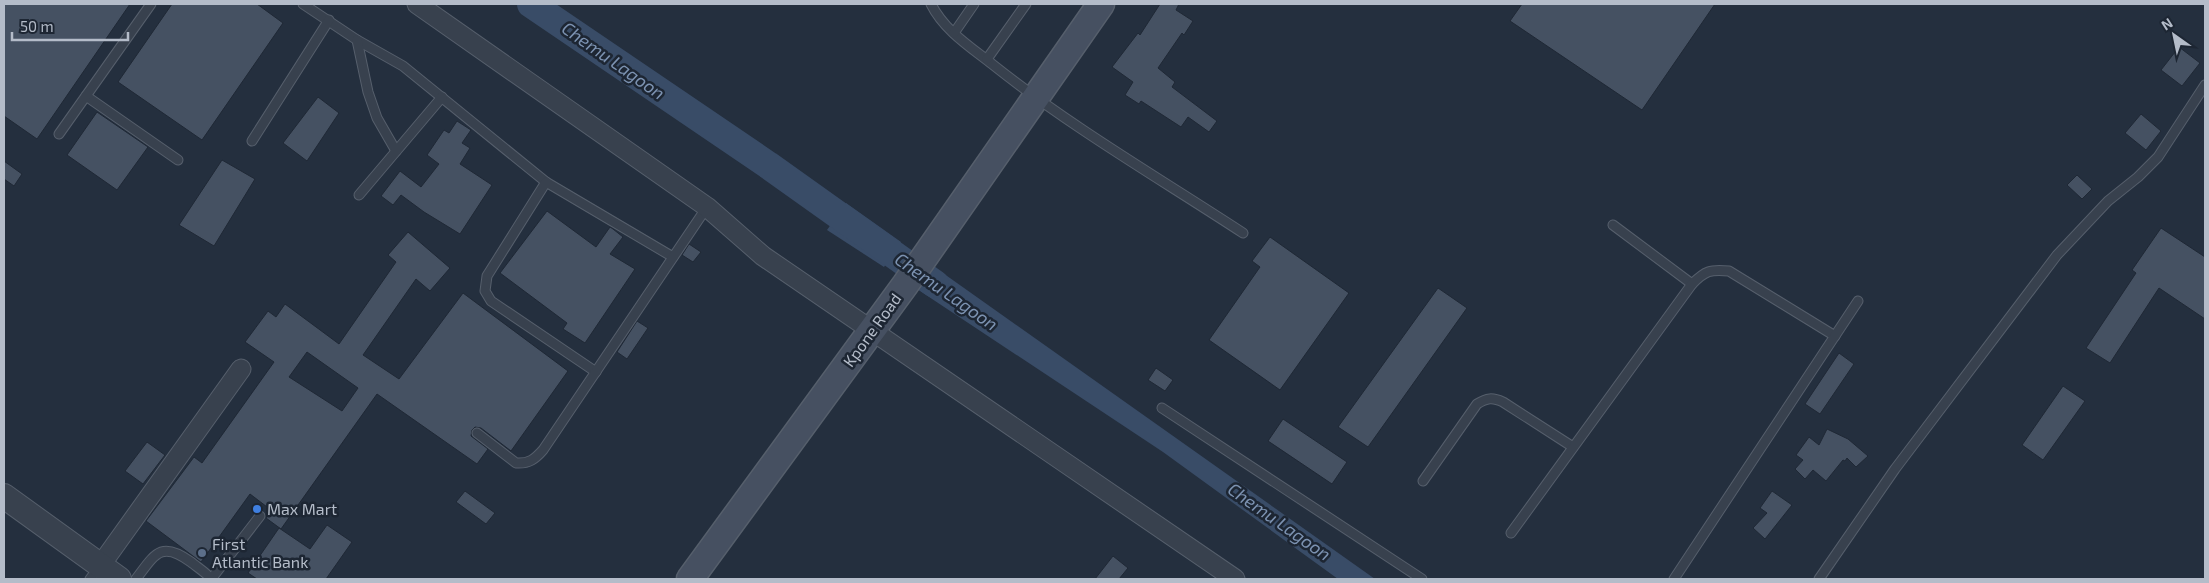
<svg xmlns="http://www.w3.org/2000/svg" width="2209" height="583" font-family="'Exo 2',sans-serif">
<rect width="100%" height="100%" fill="#242f3e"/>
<!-- water -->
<g fill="#394c67">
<polygon points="846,203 901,242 884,267 827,230"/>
<polygon points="933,266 1375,579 1338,579 1163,452 917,289"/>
</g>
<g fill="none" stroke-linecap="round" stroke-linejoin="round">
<!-- river -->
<polyline stroke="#394c67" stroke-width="28" points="531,4 768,165 935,284"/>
</g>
<!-- building -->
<g fill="#455162" stroke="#1f2835" fill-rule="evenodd">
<polygon points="4,4 130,4 37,139 4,116"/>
<polygon points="172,4 257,4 283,23 202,140 118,82"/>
<polygon points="1160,4 1179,4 1176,10 1193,21 1184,35 1182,33 1158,68 1175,82 1172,87 1217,121 1209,132 1188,117 1181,127 1141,101 1139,104 1125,95 1133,82 1112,67 1138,33 1140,35"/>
<polygon points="1522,4 1715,4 1642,110 1510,21"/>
<polygon points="2179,47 2200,63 2182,86 2161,70"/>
<polygon points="318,97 339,113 307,161 283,143"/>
<polygon points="97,112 148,147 117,190 67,155"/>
<polygon points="2141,114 2161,131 2146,150 2125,133"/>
<polygon points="457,121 471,130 462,143 470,148 460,164 492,185 460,234 424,212 401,195 393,205 381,196 400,171 421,187 439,164 427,155 444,130 449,133"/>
<polygon points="222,160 255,179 214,246 179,225"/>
<polygon points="4,161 22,174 14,186 4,179"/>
<polygon points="2077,175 2092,189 2082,199 2067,185"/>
<polygon points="547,211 596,247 610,227 613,229 623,237 610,254 635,269 585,343 563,329 567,323 500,273"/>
<polygon points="2161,228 2205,257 2205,319 2159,288 2110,363 2086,348 2136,273 2132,270"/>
<path d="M408,232L450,268L430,291L416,279L363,355L399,379L463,293L568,371L511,451L481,428L475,427L472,430L471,436L488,449L477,464L377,394L281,529L266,518L271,510L250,494L201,562L146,521L194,457L202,463L274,362L245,342L268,311L276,317L285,304L339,344L396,262L388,255ZM307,352L358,388L342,411L289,377Z"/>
<polygon points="1270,237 1349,293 1280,390 1209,340 1260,267 1252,261"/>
<polygon points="689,244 701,252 693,262 682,255"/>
<polygon points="1438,288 1467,308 1368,447 1338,427"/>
<polygon points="637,321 648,328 627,359 617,352"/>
<polygon points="1839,353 1854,364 1820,414 1805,404"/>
<polygon points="1156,368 1173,380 1165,391 1148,380"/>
<polygon points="2063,386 2085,401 2043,460 2022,445"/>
<polygon points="1283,419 1347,462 1332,484 1268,441"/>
<polygon points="1827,429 1848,439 1868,456 1856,467 1847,458 1845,461 1843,460 1826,481 1813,470 1805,479 1795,469 1803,460 1796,455 1809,437 1819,445"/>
<polygon points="147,442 165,455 143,484 125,471"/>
<polygon points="465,491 495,513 486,524 456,502"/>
<polygon points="1772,491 1792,505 1765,539 1753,528 1767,513 1760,508"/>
<polygon points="327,525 352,542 326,579 257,579 248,573 279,528 310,549"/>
<polygon points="1113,556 1128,568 1119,579 1095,579"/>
</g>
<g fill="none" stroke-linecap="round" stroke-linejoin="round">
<!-- service casing -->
<g stroke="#565f6c" stroke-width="11">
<g id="service">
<polyline points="303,4 357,40 403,66 546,182"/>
<path d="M931,4C944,30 969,46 992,64C1071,127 1159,178 1243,233"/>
<polyline points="954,33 974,4"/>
<polyline points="357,40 368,92 377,118 396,151"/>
<polyline points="987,59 1026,4"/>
<polyline points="86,96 178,160"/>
<polyline points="59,134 151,4"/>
<polyline points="252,141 329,20"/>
<polyline points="359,195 442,97"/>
<polyline points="1613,225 1692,284"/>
<polyline points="596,372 491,301 485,291 487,276 546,182 673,257"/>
<polyline points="1162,408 1422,579"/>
<path d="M477,433L516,463C529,464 535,459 543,450L707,207"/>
<path d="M1423,481L1477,404C1487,398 1492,397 1503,402L1573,447"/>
<path d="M1511,533L1692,284C1705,271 1710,269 1729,271L1835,336"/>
<polyline points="212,578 260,516"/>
<polyline points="90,579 100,566"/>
<path d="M136,579C155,554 161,540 191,562C197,567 208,574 211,579"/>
<polyline points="1674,579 1858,301"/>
<polyline points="1819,579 1895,469 2057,255 2108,201 2138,177 2158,157 2205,85"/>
</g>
</g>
<!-- minor casing -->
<g stroke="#565f6c" stroke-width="21">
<g id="minor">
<polyline points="417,4 707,207 763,256 1235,579"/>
<polyline points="100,566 241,369"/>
</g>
</g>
<!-- tertiary casing -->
<g stroke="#565f6c" stroke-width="26">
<polyline id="tertiary" points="4,496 119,579"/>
</g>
<!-- secondary casing -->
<g stroke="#565f6c" stroke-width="29">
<polyline id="secondary" points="690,579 905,285 1101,4"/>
</g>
<!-- service -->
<use href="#service" stroke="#38414e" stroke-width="9"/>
<!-- minor -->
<use href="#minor" stroke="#38414e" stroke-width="19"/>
<!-- tertiary -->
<use href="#tertiary" stroke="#38414e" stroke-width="24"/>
<!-- secondary -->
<use href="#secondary" stroke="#465061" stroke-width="26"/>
</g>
<!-- markers -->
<circle fill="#3f7fe0" stroke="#1d2633" stroke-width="2" cx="257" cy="509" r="5"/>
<circle fill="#5c6f8a" stroke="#1d2633" stroke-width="2" cx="202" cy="553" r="5"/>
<g text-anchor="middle" stroke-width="5" stroke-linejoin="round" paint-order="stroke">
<!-- street labels -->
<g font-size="16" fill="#b4bcc9" stroke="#1d2633">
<text transform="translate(872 330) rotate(-54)" y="6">Kpone Road</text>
</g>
<!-- poi labels -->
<g font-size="16" fill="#b4bcc9" stroke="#1d2633" text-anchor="start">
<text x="267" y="515">Max Mart</text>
<text x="212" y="550">First<tspan x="212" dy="18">Atlantic Bank</tspan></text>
</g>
<!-- water labels -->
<g font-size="18" font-style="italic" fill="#7c92b1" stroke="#1d2633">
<text transform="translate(613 61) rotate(35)" y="6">Chemu Lagoon</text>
<text transform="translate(946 292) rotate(35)" y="6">Chemu Lagoon</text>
<text transform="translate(1279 522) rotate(35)" y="6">Chemu Lagoon</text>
</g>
</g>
<!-- border -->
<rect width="2209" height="583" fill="none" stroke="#b4bcc9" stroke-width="10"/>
<!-- north arrow -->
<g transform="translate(2174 35) rotate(327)" stroke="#1d2633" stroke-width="4" paint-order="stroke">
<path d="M0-4L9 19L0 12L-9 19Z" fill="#b4bcc9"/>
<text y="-8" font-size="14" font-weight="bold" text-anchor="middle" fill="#b4bcc9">N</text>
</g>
<!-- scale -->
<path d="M12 32v8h116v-8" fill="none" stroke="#b4bcc9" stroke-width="2.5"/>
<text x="20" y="32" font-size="15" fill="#b4bcc9" stroke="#1d2633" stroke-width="4" paint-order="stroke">50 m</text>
</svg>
